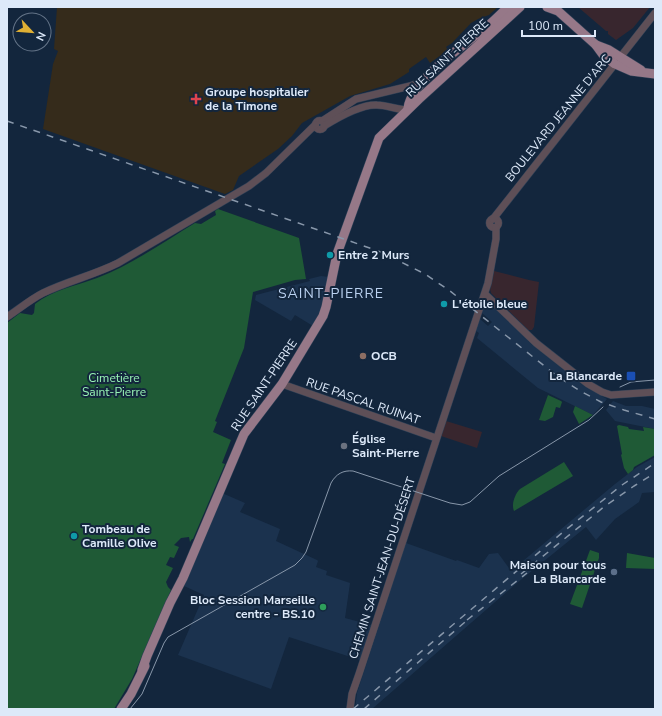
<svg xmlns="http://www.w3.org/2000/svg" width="662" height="716" font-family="'Nunito Sans',sans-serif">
<rect width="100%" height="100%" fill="#13263d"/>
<!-- built -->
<g fill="#1b324e">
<polygon points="321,276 329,277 322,307 313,326 295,315 291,321 255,300 256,295 310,281 309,279"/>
<polygon points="492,306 532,345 585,387 607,399 593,415 538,388 477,338 479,333 476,331 480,319 488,326 492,322 482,313 483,308"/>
<polygon points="613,401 626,406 642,406 655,409 655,429 615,421 606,410"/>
<polygon points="655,457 655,492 642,493 639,502 615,519 596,540 586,527 517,583 372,709 355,709 357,693 406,543 456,561 457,560 479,568 489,554 498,553 511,571 615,484 637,467"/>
<polygon points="222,493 245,503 240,512 280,529 276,541 317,560 318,561 316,567 327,571 326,575 350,583 345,618 371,625 360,660 289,637 271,689 178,655 204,595 184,586"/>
</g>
<!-- education -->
<g fill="#38262e">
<polygon points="578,7 650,7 633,28 616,40 608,34 608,31 606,31"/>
<polygon points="494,271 529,280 539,282 534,327 532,330 528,330 491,293 490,289"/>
<polygon points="446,421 482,432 477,448 441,436"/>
</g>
<!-- medical -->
<polygon fill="#352b1b" points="57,7 498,7 489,15 478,19 471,23 452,43 446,47 448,50 430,63 426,57 409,69 409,72 390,84 350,96 302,123 292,136 278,149 239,176 233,190 225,194 43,129 53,64 58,51 54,49"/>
<!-- green -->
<g fill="#1f5a36">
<path d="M218,209L299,238L306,279L295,280L253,292L244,348L215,421L217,422L213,432L231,440L222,463L225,464L193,539H192L190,542L189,537L181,538L174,545L179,547L174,558L170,557L166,565L173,568L166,582L168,587L171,590L132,679L114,709H7V323L20,313L32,315L34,313L35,304C52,290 76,286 97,278C131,265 164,242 195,223L201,224L216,215L215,211Z"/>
<polygon points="548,395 561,401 562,402 560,408 556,407 553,417 545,421 539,420"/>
<polygon points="575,406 593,415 579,424 573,412"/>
<polygon points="619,425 628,427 629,429 644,431 643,427 655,429 655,455 634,467 633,470 628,474 624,468 621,455 622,454 617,426"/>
<path d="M564,462L573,476L514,511C511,504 515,494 520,489Z"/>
<polygon points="590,550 599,553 599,558 582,608 570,604"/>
<polygon points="627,553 655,558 655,569 626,568"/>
</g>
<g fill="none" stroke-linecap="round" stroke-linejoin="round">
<!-- minor casing -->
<g stroke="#2f4157" stroke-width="8">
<g id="minor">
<circle cx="320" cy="125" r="4.5"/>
<polyline points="322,121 356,99 410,86 421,82"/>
<path d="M324,126C337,118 362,104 377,105C387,105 397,110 408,110"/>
<circle cx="494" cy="223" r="4.5"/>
<polyline points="493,219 655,13"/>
<polyline points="485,294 536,343 588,384 602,392 611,395 655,392"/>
<path d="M7,317C19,309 31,299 43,293C68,281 94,275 118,263L249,186L266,173L315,125"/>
<polyline points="282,384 436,438"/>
<polyline points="350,709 352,694 359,674 488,283 496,239 496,228"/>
</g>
</g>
<!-- major casing -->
<g stroke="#2f4157" stroke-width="10">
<g id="major">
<polyline points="547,7 558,11 596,45 604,56 615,64 631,71 655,74"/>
<polyline points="596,45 609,50 641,70"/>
<path d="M408,108C411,82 462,46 483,30C492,23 500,15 508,7"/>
<polyline points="142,670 147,656 170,603 183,578 244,434 282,384 323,316 326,307 337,254 379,138 419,99 520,7"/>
<polyline points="121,709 131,694 145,666"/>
</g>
</g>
<!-- minor -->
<use href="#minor" stroke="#5e4f57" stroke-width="7"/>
<!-- major -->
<use href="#major" stroke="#967888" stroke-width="9"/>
<!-- tram -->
<g stroke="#8897aa" stroke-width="1">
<polyline points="620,387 631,382 655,380"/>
<path d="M130,709L142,694L164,643L168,637L295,565L302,558L306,552L331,483C336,474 343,470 353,471L450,503L462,505L470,502L499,476L589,420L603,407"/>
</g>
<!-- rail -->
<g stroke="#8897aa" stroke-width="1.5" stroke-dasharray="7 7" stroke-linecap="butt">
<polyline points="7,121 381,252 425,274 450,291 557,376 580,391 601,402 624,410 655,419"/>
<polyline points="521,574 605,506 634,486 655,473"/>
<polyline points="467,620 527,573"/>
<polyline points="353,709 563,532 622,485 655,463"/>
<polyline points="364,709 465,622"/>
</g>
</g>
<!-- markers -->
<path fill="#e0444e" stroke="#13263d" stroke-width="1.5" d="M194 93h4v4h4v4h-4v4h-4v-4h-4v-4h4z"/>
<g fill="#0f9aa8" stroke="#13263d" stroke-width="1.5">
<circle cx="330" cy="255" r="4"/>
<circle cx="444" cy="304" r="4"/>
<circle cx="74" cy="536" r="4"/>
</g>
<circle fill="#8d6e63" stroke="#13263d" stroke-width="1.5" cx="363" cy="356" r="4"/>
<rect fill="#1a4fb4" stroke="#13263d" stroke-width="1.5" x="626" y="371" width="10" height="10" rx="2"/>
<circle fill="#6b7280" stroke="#13263d" stroke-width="1.5" cx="344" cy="446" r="4"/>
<circle fill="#5c6f8a" stroke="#13263d" stroke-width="1.5" cx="614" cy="572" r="4"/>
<circle fill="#2e9e5b" stroke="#13263d" stroke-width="1.5" cx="323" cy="607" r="4"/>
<g text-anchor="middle" stroke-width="4" stroke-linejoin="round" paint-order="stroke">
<!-- street labels -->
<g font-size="12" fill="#dde9f9" stroke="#13263d">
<text transform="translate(447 58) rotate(-43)" y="4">RUE SAINT-PIERRE</text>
<text transform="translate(558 118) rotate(-51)" y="4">BOULEVARD JEANNE D'ARC</text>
<text transform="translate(264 385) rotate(-56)" y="4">RUE SAINT-PIERRE</text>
<text transform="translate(363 401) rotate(19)" y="4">RUE PASCAL RUINAT</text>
<text transform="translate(382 568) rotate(-72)" y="4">CHEMIN SAINT-JEAN-DU-DÉSERT</text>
</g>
<!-- poi labels -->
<g font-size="12" font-weight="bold" fill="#dde9f9" stroke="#13263d" text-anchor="start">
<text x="205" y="96">Groupe hospitalier<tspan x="205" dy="14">de la Timone</tspan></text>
<text x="338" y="259">Entre 2 Murs</text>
<text x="452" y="308">L'étoile bleue</text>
<text x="371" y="360">OCB</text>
<text x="622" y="380" text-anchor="end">La Blancarde</text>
<text x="352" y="443">Église<tspan x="352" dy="14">Saint-Pierre</tspan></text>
<text x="82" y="533">Tombeau de<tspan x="82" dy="14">Camille Olive</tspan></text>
<text x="606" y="569" text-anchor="end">Maison pour tous<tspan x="606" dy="14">La Blancarde</tspan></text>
<text x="315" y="604" text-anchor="end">Bloc Session Marseille<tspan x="315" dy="14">centre - BS.10</tspan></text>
</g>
<!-- park labels -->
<g font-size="12" fill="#98f3b4" stroke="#13263d">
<text x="114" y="382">Cimetière<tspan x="114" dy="14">Saint-Pierre</tspan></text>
</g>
<!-- quarter labels -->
<g font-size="14" letter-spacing="1" fill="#bbd2f1" stroke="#13263d">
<text x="331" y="298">SAINT-PIERRE</text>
</g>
</g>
<!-- border -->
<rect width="662" height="716" fill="none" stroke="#dde9f9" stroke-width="16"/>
<!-- north arrow -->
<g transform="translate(32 32) rotate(116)"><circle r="19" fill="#13263d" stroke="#647488"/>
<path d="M0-3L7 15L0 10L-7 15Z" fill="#e0b034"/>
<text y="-6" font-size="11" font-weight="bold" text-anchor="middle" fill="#dde9f9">N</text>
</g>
<!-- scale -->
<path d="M522 30v6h73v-6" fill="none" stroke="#dde9f9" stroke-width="2"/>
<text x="528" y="30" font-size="12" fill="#dde9f9" stroke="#13263d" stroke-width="3" paint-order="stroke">100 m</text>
</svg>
